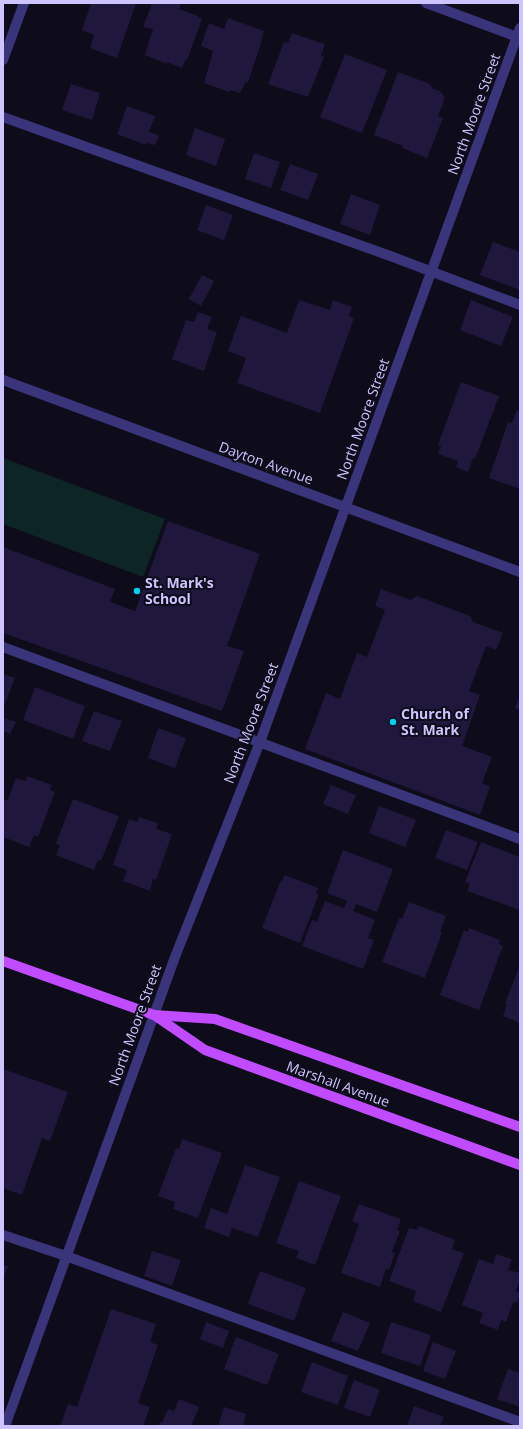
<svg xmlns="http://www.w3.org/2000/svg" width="523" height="1429" font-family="'Open Sans',sans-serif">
<rect width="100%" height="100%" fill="#0e0b1b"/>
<!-- green -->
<polygon fill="#0e2525" points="3,458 165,519 143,577 3,524"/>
<!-- building -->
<g fill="#20173c">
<polygon points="91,3 136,3 117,58 90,48 94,35 82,30"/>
<polygon points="152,3 181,3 179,9 198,16 198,17 202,19 187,60 185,60 182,68 167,62 167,64 145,55 153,29 143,27"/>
<polygon points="228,18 264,31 261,41 262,41 248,82 246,82 240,93 230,90 229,92 204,83 213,51 201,46 209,23 224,29"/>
<polygon points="292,33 325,44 321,56 324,57 308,97 268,84 284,42 288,43"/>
<polygon points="345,54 387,70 362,133 320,117"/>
<polygon points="398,72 430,84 433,89 440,91 444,96 444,101 438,116 443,118 427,158 402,148 403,146 374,135"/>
<polygon points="71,84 100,93 92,120 62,110"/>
<polygon points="127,106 155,116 149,132 159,135 155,145 147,143 146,145 117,134"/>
<polygon points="195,128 225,139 216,166 186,155"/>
<polygon points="254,153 280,162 271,188 245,179"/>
<polygon points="290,164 318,174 308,200 280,190"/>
<polygon points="351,194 380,205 370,235 340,224"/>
<polygon points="206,205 233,215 224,240 197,230"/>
<polygon points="493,242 520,252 520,290 480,275"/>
<polygon points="202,275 214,281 201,306 189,299"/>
<polygon points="299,300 330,310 333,300 352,307 349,316 354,318 320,413 237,383 246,358 228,351 241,316 287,333"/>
<polygon points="471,300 513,317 501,346 460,330"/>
<polygon points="198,312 212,317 207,329 217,332 204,371 172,359 186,320 194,322"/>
<polygon points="461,382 499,396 475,459 473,458 468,472 456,467 458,461 438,454 441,446 438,445"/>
<polygon points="517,410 520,411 520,489 489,478 508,422 512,423"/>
<polygon points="168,521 260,554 227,646 244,651 222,711 3,633 3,547 115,589 110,602 135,611"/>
<polygon points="381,589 411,600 417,596 470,616 473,622 503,633 496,650 486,646 469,691 480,695 462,746 492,757 482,783 490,786 480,815 305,749 326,693 340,699 357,653 367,657 385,610 375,606"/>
<polygon points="3,674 15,678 4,706 3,705"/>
<polygon points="35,687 85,706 73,739 23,720"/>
<polygon points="520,696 520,710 515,708"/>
<polygon points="94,711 122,721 110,751 82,741"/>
<polygon points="5,718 16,722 10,734 3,731 3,723"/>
<polygon points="158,728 186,738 175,768 148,758"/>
<polygon points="27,776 52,785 50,790 55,792 38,837 34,835 29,847 3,837 3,799 8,800 16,778 26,781"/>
<polygon points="331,785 356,795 348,814 323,804"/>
<polygon points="73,799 119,816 101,861 98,860 94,870 56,855 60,845 56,844"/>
<polygon points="379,806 416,820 405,847 369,833"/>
<polygon points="139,817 158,823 156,829 172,834 156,880 153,879 150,891 123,881 127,870 113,865 129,819 137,822"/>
<polygon points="446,830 478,842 467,870 435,858"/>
<polygon points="481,842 520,857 520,910 467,891 470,884 465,882"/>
<polygon points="343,850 393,869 377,912 356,904 353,911 375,920 368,938 374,940 363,969 302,946 312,920 317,922 325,901 344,908 347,901 327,893"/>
<polygon points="285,875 318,888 316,894 319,894 300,943 262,928 281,880 282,881"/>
<polygon points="409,902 446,916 440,932 442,933 425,978 382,962 399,918 402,919"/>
<polygon points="469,928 500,940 499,944 503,946 479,1010 440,995 464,930 468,932"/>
<polygon points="520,965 520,1023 503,1016 507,1004 505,1003"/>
<polygon points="3,1069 68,1092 50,1141 42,1138 22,1195 3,1188"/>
<polygon points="182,1139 222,1153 198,1218 173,1209 175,1202 158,1196 176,1148 179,1149"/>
<polygon points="245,1165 280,1177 258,1237 232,1228 229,1237 204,1228 211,1208 227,1214"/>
<polygon points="299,1181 341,1196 315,1265 296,1258 299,1251 276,1243"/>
<polygon points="359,1204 401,1219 397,1230 400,1231 392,1252 395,1253 389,1270 386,1269 380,1287 341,1273 359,1224 352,1221"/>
<polygon points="419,1226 455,1240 452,1249 464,1253 441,1312 413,1301 416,1291 389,1281 409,1228 417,1230"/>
<polygon points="152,1251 181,1260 172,1286 144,1276"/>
<polygon points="496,1254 512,1259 508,1270 520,1273 520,1279 516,1291 520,1294 517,1302 513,1303 506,1322 501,1320 498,1330 479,1323 483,1313 462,1305 479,1259 493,1264"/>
<polygon points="3,1265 8,1266 3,1279"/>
<polygon points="260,1271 306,1288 294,1321 248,1304"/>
<polygon points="111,1309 156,1324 150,1342 158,1345 138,1403 150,1407 143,1426 60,1426 68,1404 77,1407"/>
<polygon points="343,1312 370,1323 358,1351 331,1341"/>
<polygon points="206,1322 229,1331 223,1348 200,1339"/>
<polygon points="391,1322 431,1335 420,1366 381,1353"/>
<polygon points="236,1337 279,1354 267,1385 224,1369"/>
<polygon points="433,1342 456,1351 445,1379 423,1371"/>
<polygon points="312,1362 348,1376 338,1405 301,1392"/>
<polygon points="508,1369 520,1373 520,1407 497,1399"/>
<polygon points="354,1380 380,1390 370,1417 344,1408"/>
<polygon points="179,1399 199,1407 191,1426 158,1426 160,1422 162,1423 168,1409 174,1411"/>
<polygon points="414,1406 444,1417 440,1426 407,1426"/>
<polygon points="224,1407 246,1414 243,1426 218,1426"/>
</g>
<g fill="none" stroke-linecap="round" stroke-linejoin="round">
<!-- minor -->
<g stroke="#3a357b" stroke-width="10">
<polyline points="426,3 520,38"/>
<polyline points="3,60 24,3"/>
<polyline points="3,117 393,257 520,305"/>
<polyline points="3,380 520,572"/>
<polyline points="3,647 520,839"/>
<polyline points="3,1235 66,1256 520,1422"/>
<polyline points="5,1426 175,957 260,742 520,28"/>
</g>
<!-- major -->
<g stroke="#c14cff" stroke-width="10">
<polyline points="3,961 154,1015 205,1050 520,1165"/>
<polyline points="154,1015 215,1019 520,1127"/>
</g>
</g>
<!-- markers -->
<g fill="#00d1f0" stroke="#0e0b1b" stroke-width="1.5">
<circle cx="137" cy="591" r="4"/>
<circle cx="393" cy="722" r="4"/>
</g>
<g text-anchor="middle" stroke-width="4" stroke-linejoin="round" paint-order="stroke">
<!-- street labels -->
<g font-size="14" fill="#cec5ff" stroke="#0e0b1b">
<text transform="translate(474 114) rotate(-70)" y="5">North Moore Street</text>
<text transform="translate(363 419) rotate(-70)" y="5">North Moore Street</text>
<text transform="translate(266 463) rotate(20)" y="5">Dayton Avenue</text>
<text transform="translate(251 723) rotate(-69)" y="5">North Moore Street</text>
<text transform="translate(135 1025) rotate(-70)" y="5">North Moore Street</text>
<text transform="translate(338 1084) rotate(20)" y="5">Marshall Avenue</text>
</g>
<!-- poi labels -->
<g font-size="14" font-weight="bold" fill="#cec5ff" stroke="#0e0b1b" text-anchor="start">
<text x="145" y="588">St. Mark's<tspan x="145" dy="16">School</tspan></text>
<text x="401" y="719">Church of<tspan x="401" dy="16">St. Mark</tspan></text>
</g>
</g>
<!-- border -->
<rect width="523" height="1429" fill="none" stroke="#cec5ff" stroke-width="8"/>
</svg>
